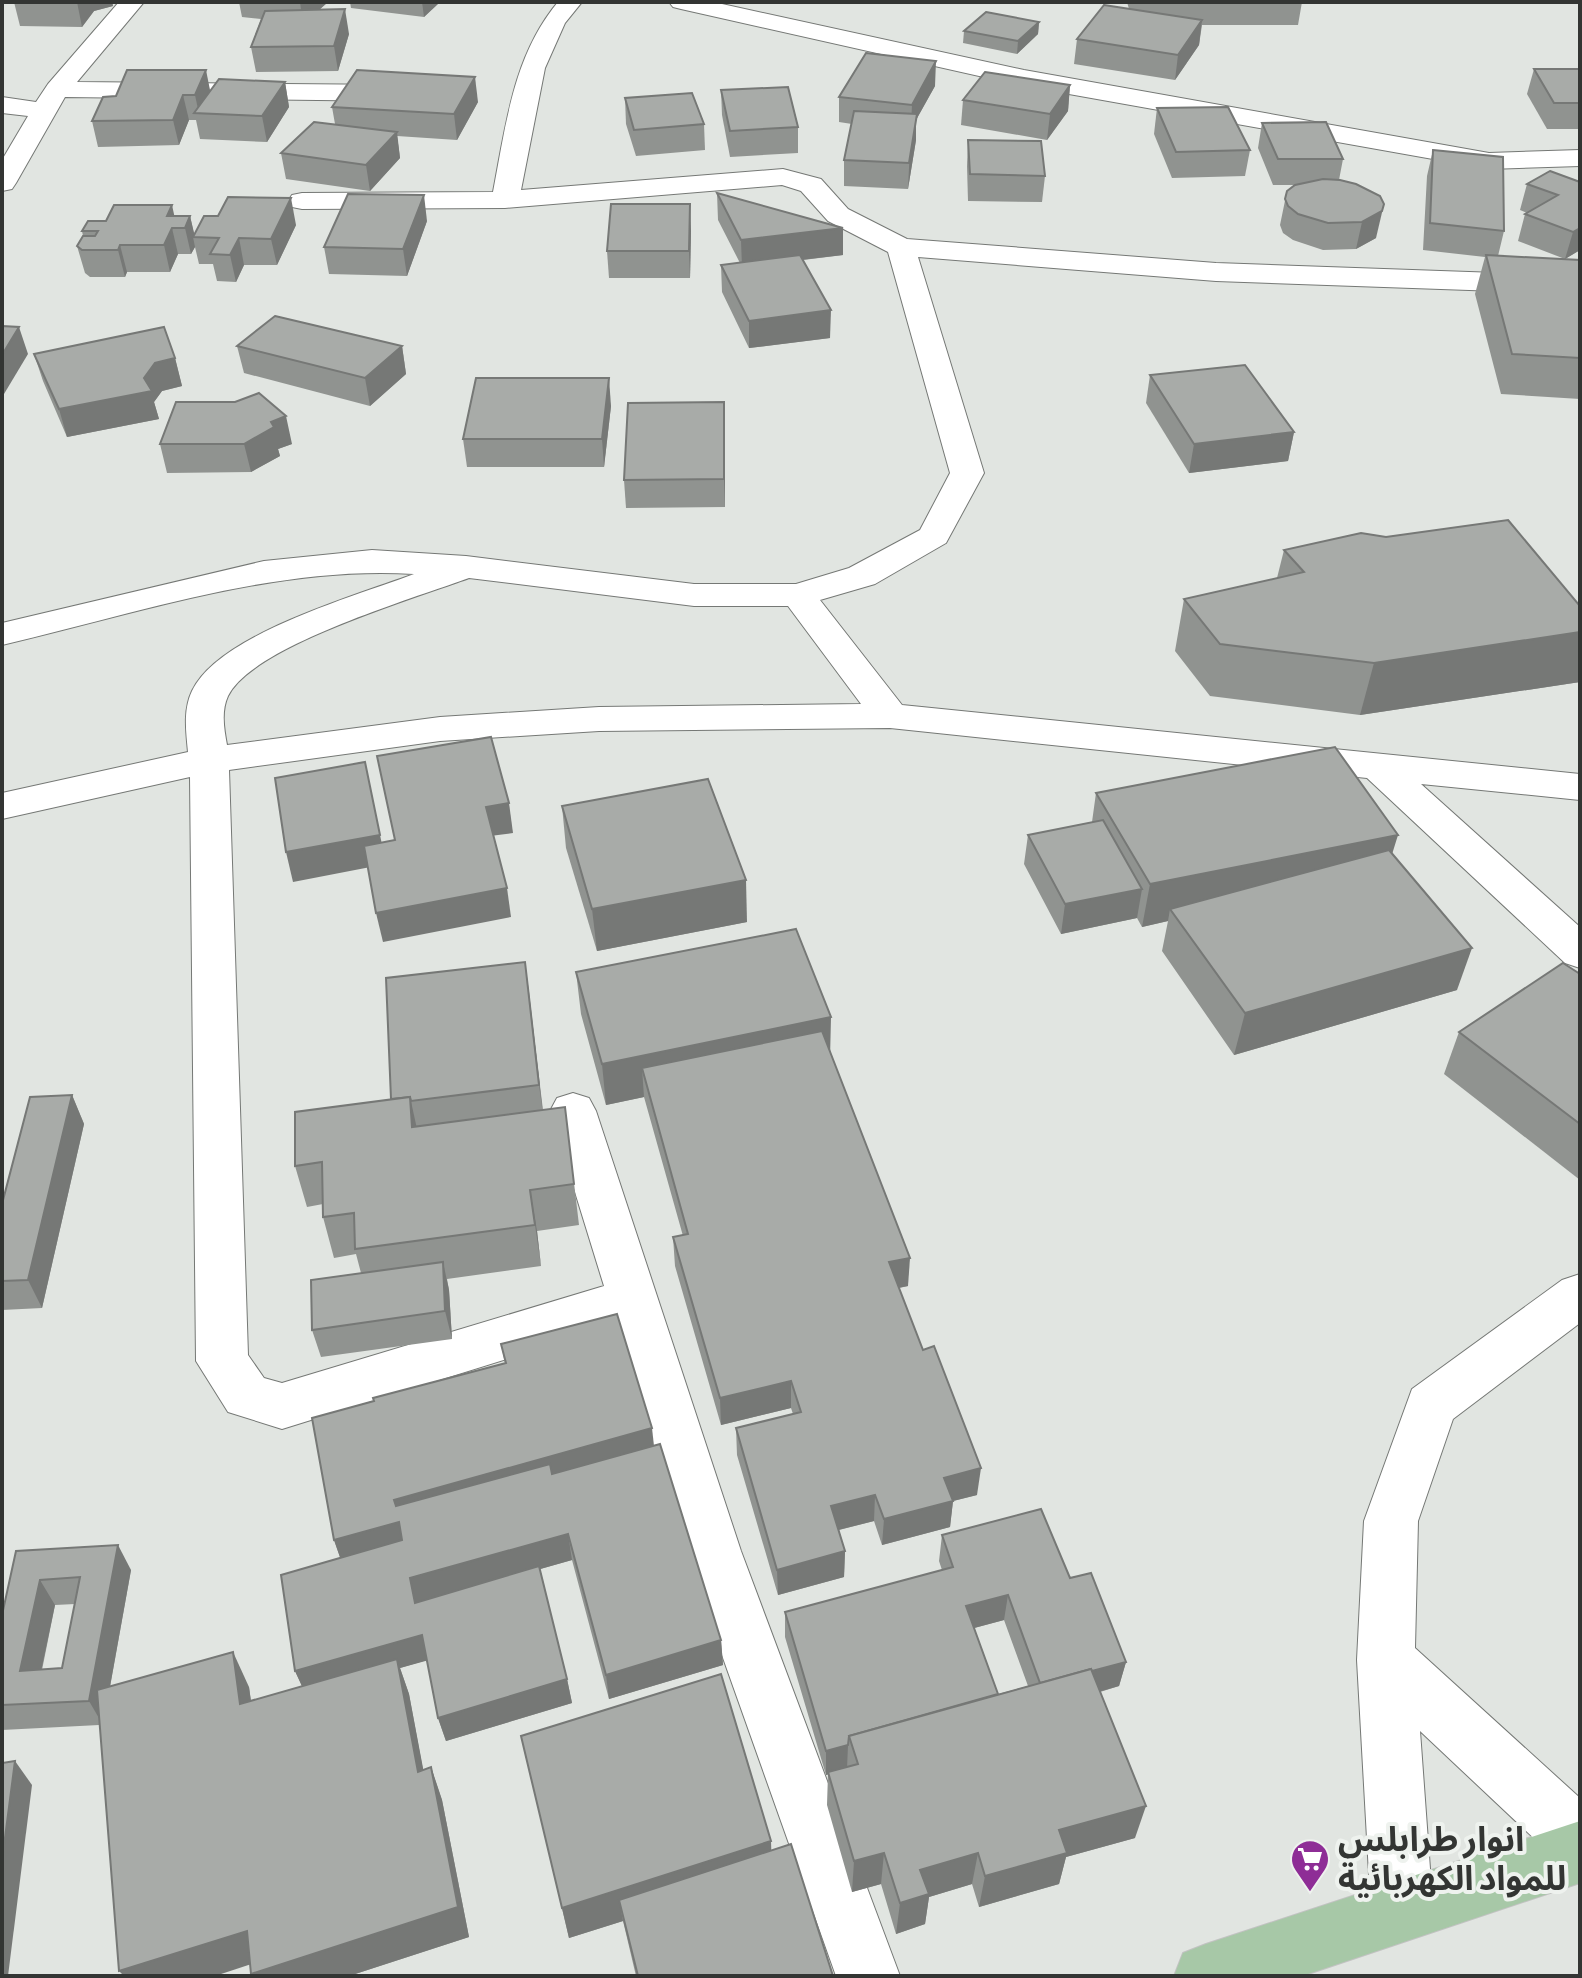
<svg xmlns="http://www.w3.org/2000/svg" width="1582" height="1978" font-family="'Alegreya Sans','Noto Sans Arabic',sans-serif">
<rect width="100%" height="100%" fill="#e1e5e1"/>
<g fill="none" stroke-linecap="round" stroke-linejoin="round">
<!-- street casing -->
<g stroke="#757875" stroke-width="2">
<g id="street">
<polygon points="119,2 144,2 77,82 403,85 412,88 416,93 412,98 403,101 65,97 16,183 12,189 2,191 2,160 28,116 2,113 2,97 36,102 48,84"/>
<path d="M558,2H582L565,23L545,68L521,190L783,169L821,179L848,209L907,239L1216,263L1580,276V294L1216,281L918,257L984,473L946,543L875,584L820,600L902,705L1580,774V800L1421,784L1580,927V968L1565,963L1367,778L890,728L599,731L440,741L229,770L248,1355L264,1378L282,1383L604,1286L550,1111L557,1098L573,1093L589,1098L596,1111L741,1551L900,1976H836L685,1551L616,1325L282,1429L228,1412L196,1361L190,777L2,819V793L188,752C186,731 183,710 192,691C219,634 356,596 414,574C277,565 135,614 2,645V623L264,561L372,550L466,556L694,584H796L849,568L920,530L950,473L888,252L828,221L801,191L782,185L505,208L302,209L292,207L288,201L292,195L302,193L493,192C506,125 513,56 558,2ZM469,578L694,606H788L861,704L599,707L440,717L227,745C224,729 221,711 228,696C252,646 415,598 469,578Z"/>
<polygon points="669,2 713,2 1024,70 1489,153 1580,150 1580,166 1489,169 1024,86 681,9 673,7"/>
<polygon points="1580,1274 1580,1323 1453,1419 1418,1521 1415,1648 1580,1798 1580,1870 1558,1861 1420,1731 1433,1910 1424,1932 1402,1941 1380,1932 1371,1910 1357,1660 1364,1521 1412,1389 1562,1280"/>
</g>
</g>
<!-- primary casing -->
<g stroke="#c2c2c2" stroke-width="2">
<polygon id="primary" points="1580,1821 1580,1883 1302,1976 1174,1976 1183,1953 1206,1944"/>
</g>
<!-- street -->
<use href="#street" fill="#fff" fill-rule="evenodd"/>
<!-- primary -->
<use href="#primary" fill="#a7c8a7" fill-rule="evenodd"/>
</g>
<!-- wall -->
<g fill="#909390" fill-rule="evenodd">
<polygon points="14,2 112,2 113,6 94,11 82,27 20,26"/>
<polygon points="239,2 328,2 319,10 349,34 338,71 256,72 251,47 261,19 242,17"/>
<polygon points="350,2 440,2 424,17 351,8"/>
<polygon points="1127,2 1302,2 1298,25 1202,25 1199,45 1175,80 1074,64 1077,39 1129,9"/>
<polygon points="1039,22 1038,34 1017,54 963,43 964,31"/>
<polygon points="1534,69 1580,69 1580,129 1547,129 1527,94"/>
<polygon points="285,82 289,107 267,142 200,139 196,120 189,120 179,145 98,147 92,121 103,97 210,91"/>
<polygon points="1070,85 1068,111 1047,140 961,125 963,100"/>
<polygon points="935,86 916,120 916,140 908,189 844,186 844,160 852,124 839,122 839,97"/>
<polygon points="721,90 798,127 798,153 730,157 722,115"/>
<polygon points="625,98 704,124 705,150 636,156 626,124"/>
<polygon points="478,102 457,140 397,136 400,158 370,191 286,179 281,153 335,124 332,107"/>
<polygon points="1157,108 1250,150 1245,176 1172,178 1154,134"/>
<polygon points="1262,123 1343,159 1339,180 1376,238 1356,249 1323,250 1293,240 1283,233 1280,225 1287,191 1294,185 1273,185 1258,148"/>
<polygon points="968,140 1045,176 1042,202 968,201 967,166"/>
<polygon points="1433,150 1504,231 1498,256 1580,260 1580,399 1501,394 1475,294 1485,257 1423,250 1427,176"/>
<polygon points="1550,171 1580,250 1565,259 1518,241 1525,214 1527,213 1520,210 1527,184"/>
<polygon points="717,193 843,255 803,260 830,338 749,348 722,292 721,265 740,263 718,220"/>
<polygon points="175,216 190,216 194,234 296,225 277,265 244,265 236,282 217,281 213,264 199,264 195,247 191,254 178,254 170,272 127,272 125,277 90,277 85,273 77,246 83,236 82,231 106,221"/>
<polygon points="427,221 407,276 329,274 324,247"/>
<polygon points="691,230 690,278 609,278 607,251"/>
<polygon points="237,346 402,346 406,374 370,406 244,373"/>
<polygon points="34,354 175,358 182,386 162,391 154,402 159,419 67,437 43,381"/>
<polygon points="1150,375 1294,432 1288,461 1189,473 1146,403"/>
<polygon points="235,402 292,444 278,449 280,456 251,472 167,473 160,444"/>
<polygon points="611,406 604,467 467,467 463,439"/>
<polygon points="725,430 725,507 626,508 624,480"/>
<polygon points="1284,550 1580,606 1580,682 1360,715 1210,696 1175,651 1184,599 1277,578"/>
<polygon points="1096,793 1392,853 1457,990 1234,1055 1162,951 1168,921 1142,927 1137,918 1061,934 1024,864 1028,835 1092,822"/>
<polygon points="562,806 747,922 597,951 566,848"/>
<polygon points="525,962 543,1110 565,1107 579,1225 537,1231 541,1266 447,1279 449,1290 452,1339 321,1357 312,1330 361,1273 356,1254 334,1258 323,1217 323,1204 307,1207 295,1166 391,1099"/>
<polygon points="576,972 830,1051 908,1286 899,1288 977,1495 953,1501 950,1527 882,1545 874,1521 839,1530 845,1551 844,1577 778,1595 737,1455 736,1428 793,1414 791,1408 721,1425 675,1266 673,1237 683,1236 644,1097 606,1105 581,1014"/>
<polygon points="1580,974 1580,1180 1444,1074 1459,1032"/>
<polygon points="72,1095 84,1124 42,1308 2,1310 2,1204"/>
<path d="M501,1344L654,1446L721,1640L723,1665L609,1699L572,1560L540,1569L567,1679L572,1703L446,1741L438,1718L427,1660L400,1668L409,1694L423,1770L431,1767L442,1800L469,1937L349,1976H252L250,1965L99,1725L2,1730V1615L16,1551L131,1570L110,1687H249L251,1701L302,1686L295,1671L340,1557L334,1540L374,1401L505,1364ZM75,1604L62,1668L42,1670L55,1605Z"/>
<path d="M942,1535L1070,1578L1126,1662L1119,1686L1100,1692L1135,1838L1066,1857L1059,1884L979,1907L972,1884L929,1897L925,1924L896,1934L881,1884L852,1892L827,1805L828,1774L826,1775L785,1637V1612L942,1570L939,1561ZM1004,1620L1028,1686L998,1694L974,1628Z"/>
<polygon points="521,1736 771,1841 771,1851 833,1976 636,1976 623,1921 569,1938"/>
</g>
<!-- shaded-wall -->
<g fill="#767876">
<polygon points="77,2 112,2 113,6 94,11 82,27"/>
<polygon points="300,2 328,2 303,24"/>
<polygon points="422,2 440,2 424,17"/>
<polygon points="345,9 349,34 338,71 334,46"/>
<polygon points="1202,20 1199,45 1175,80 1178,55"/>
<polygon points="1039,22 1038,34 1017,54 1018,41"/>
<polygon points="936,61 935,86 916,120 916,140 908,189 912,105"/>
<polygon points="206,70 211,95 199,114 195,95"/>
<polygon points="475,77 478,102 457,140 454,114"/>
<polygon points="285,82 289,107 267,142 262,116"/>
<polygon points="1070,85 1068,111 1047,140 1050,114"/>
<polygon points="183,95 189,120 179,145 173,120"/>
<polygon points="397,132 400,158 370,191 366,165"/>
<polygon points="424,195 427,221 407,276 403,249"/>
<polygon points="291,198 296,225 277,265 271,239"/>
<polygon points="690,204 691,230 690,278 689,251"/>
<polygon points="1384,204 1376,238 1356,249 1362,222"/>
<polygon points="172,205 177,228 172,228 178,254 170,272 164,245 167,216"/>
<polygon points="190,216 195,237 193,237 195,247 191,254 185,228"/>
<polygon points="843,228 843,255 742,267 741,240"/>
<polygon points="1580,228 1580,250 1565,259 1573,232"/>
<polygon points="239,238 244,265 236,282 230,255"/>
<polygon points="120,245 127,272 125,277 118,250"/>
<polygon points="831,310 830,338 749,348 749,321"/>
<polygon points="19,327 28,354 4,394 2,389 2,355"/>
<polygon points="402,346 406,374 370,406 365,378"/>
<polygon points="175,358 182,386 162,391 154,402 159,419 67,437 59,409 144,378 155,363"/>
<polygon points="609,378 611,406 604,467 602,439"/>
<polygon points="724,402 725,430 725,507 724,479"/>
<polygon points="286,416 292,444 278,449 280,456 251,472 244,444 271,422"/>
<polygon points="1294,432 1288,461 1189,473 1194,444"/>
<polygon points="1580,632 1580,682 1360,715 1374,663"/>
<polygon points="509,803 513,833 490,836 486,807"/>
<polygon points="380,835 386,864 293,882 286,852"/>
<polygon points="1398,835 1385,877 1170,909 1168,921 1142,927 1150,884"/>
<polygon points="746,880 747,922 597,951 592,909"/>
<polygon points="507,888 511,917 383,942 376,913"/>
<polygon points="1142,889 1137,918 1061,934 1065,904"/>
<polygon points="1472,948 1457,990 1234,1055 1245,1013"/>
<polygon points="525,962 529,992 543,1114 539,1085"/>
<polygon points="831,1017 830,1059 642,1068 644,1097 606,1105 602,1064"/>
<polygon points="72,1095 84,1124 42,1308 28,1280"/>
<polygon points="410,1097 419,1138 412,1127"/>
<polygon points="530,1190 537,1231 541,1266 535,1225"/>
<polygon points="910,1258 908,1286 887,1290 889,1262"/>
<polygon points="443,1262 449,1290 452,1339 445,1311"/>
<polygon points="791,1381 791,1408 721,1425 720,1398"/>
<polygon points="652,1428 655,1455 402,1526 394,1500"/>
<polygon points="981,1468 977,1495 941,1504 944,1478"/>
<polygon points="875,1495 874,1521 830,1532 831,1506"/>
<polygon points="953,1501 950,1527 882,1545 884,1519"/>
<polygon points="399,1522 407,1548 343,1566 334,1540"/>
<polygon points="568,1534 572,1560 418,1604 415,1603 410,1578"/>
<polygon points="118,1545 131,1570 103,1725 89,1701"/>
<polygon points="845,1551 844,1577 778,1595 777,1570"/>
<polygon points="40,1580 55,1605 36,1695 20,1671"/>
<polygon points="1008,1595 1004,1620 963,1631 966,1606"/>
<polygon points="422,1635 429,1660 400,1668 409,1694 430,1805 418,1772 306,1695 295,1671"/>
<polygon points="721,1640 723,1665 609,1699 606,1675"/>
<polygon points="233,1652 249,1687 256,1739 240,1704"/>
<polygon points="1126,1662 1119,1686 1036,1710 1042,1686"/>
<polygon points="567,1679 572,1703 446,1741 438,1718"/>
<polygon points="848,1745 847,1769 826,1775 826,1751"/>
<polygon points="15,1761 32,1785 8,1976 2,1976 2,1861"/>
<polygon points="431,1767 442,1800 469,1937 349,1976 252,1976 251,1974"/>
<polygon points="1146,1806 1135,1838 1066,1857 1059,1884 979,1907 985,1876 1059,1830"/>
<polygon points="771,1841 772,1872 619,1900 623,1921 569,1938 562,1908"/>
<polygon points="884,1853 881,1884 852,1892 854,1861"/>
<polygon points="978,1853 972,1884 929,1897 925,1924 896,1934 900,1903 920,1870"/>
<polygon points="247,1931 264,1960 215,1976 124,1976 119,1971"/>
</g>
<!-- building -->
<g fill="#a8aba8" stroke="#767876" stroke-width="2" fill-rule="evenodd">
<polygon points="14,2 77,2 76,3"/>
<polygon points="1104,5 1202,20 1178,55 1077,39"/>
<polygon points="345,9 334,46 251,47 265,11"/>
<polygon points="986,12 1039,22 1018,41 964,31"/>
<polygon points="866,53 936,61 912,105 839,97"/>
<polygon points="1534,69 1580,69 1580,103 1554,103"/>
<polygon points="127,70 206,70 195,95 183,95 173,120 92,121 103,97 116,96"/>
<polygon points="357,70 475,77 454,114 332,107"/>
<polygon points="985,72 1070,85 1050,114 963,100"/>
<polygon points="219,79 285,82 262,116 194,113"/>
<polygon points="788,87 798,127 730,131 721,90"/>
<polygon points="692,93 704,124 634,130 625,98"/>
<polygon points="1228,107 1250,150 1176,152 1157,108"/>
<polygon points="854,111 917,114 909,163 844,160"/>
<polygon points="314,122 397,132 366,165 281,153"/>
<polygon points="1326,122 1343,159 1278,159 1262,123"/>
<polygon points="968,140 1041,141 1045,176 970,174"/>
<polygon points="1433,150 1503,157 1504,231 1430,223"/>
<polygon points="1550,171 1580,182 1580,228 1573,232 1525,214 1558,195 1527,184"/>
<polygon points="1323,179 1340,180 1356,184 1380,196 1384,204 1382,211 1362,222 1328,223 1298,214 1288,206 1285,199 1287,191 1295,185"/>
<polygon points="717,193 843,228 741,240"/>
<polygon points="348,194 424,195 403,249 324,247"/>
<polygon points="228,197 291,198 271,239 239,238 230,255 210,254 219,238 193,237 204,216 218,216"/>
<polygon points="611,204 690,204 689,251 607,251"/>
<polygon points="114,205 172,205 167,216 190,216 185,228 172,228 164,245 120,245 118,250 82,250 77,246 83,236 95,236 98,231 82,231 88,221 106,221"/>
<polygon points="800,255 831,310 749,321 721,265"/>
<polygon points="1486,255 1580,260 1580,358 1512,354"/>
<polygon points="275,316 402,346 365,378 237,346"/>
<polygon points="2,326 19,327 2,355"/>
<polygon points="164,327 175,358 155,363 144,378 152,391 59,409 34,354"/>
<polygon points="1245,365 1294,432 1194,444 1150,375"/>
<polygon points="476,378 609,378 602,439 463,439"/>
<polygon points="259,393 286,416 271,422 274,427 244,444 160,444 176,402 235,402"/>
<polygon points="724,402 724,479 624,480 628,403"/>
<polygon points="1508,520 1580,606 1580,632 1374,663 1220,644 1184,599 1304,572 1284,550 1361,533 1386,537"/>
<polygon points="491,737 509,803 486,807 507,888 376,913 364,846 395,840 377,756"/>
<polygon points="1335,747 1398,835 1150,884 1096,793"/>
<polygon points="365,762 380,835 286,852 275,778"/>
<polygon points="708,779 746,880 592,909 562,806"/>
<polygon points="1103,820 1142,889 1065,904 1028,835"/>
<polygon points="1389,850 1472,948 1245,1013 1170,909"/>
<polygon points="796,929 831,1017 602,1064 576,972"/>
<polygon points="525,962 539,1085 411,1101 410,1097 391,1099 386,978"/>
<polygon points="1563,963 1580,974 1580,1124 1459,1032"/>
<polygon points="822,1031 910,1258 889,1262 923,1350 934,1346 981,1468 944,1478 953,1501 884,1519 875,1495 831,1506 845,1551 777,1570 736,1428 801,1412 791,1381 720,1398 673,1237 688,1234 642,1068"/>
<polygon points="72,1095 28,1280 2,1281 2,1204 30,1097"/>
<polygon points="410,1097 412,1127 565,1107 574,1184 530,1190 535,1225 355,1249 354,1213 323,1217 322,1162 295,1166 295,1112"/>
<polygon points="443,1262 445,1311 312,1330 311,1280"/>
<polygon points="617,1314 652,1428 394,1500 396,1506 550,1464 552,1474 660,1444 721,1640 606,1675 568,1534 410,1578 415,1603 539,1566 567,1679 438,1718 422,1635 295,1671 281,1575 402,1540 399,1522 334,1540 312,1418 374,1401 373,1398 506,1363 501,1344"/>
<polygon points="1041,1509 1070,1578 1091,1573 1126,1662 1092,1671 1091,1669 1040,1683 1008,1595 966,1606 998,1694 849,1736 848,1745 826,1751 785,1612 953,1567 942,1535"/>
<path d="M118,1545L89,1701L2,1705V1615L16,1551ZM80,1577L62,1668L20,1671L40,1580Z"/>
<polygon points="233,1652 240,1704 397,1659 418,1772 431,1767 458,1907 251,1974 247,1931 119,1971 97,1690"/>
<polygon points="1091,1669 1146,1806 1059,1830 1067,1853 985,1876 978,1853 920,1870 929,1894 900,1903 884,1853 854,1861 828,1772 858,1764 849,1736"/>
<polygon points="721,1674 771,1841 562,1908 521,1736"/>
<polygon points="15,1761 2,1861 2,1763"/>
<polygon points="791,1844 833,1976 638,1976 619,1900"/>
</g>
<!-- icons -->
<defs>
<g id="supermarket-pin" transform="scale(2)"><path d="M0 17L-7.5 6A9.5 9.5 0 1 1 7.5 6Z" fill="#8e2d96" stroke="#eef2ee"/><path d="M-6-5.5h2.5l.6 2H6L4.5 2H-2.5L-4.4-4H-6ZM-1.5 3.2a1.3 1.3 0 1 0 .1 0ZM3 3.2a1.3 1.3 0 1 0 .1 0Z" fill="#fff"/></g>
</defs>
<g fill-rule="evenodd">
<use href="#supermarket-pin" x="1310" y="1859"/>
</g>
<g text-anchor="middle" stroke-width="8" stroke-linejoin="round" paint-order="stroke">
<!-- near-poi labels -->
<g font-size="34" font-weight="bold" fill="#333533" stroke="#eef2ee" text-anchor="start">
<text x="1338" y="1851">انوار طرابلس<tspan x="1338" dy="39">للمواد الكهربائية</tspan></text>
</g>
</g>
<!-- border -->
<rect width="1582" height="1978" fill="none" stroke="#333533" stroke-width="8"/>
</svg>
